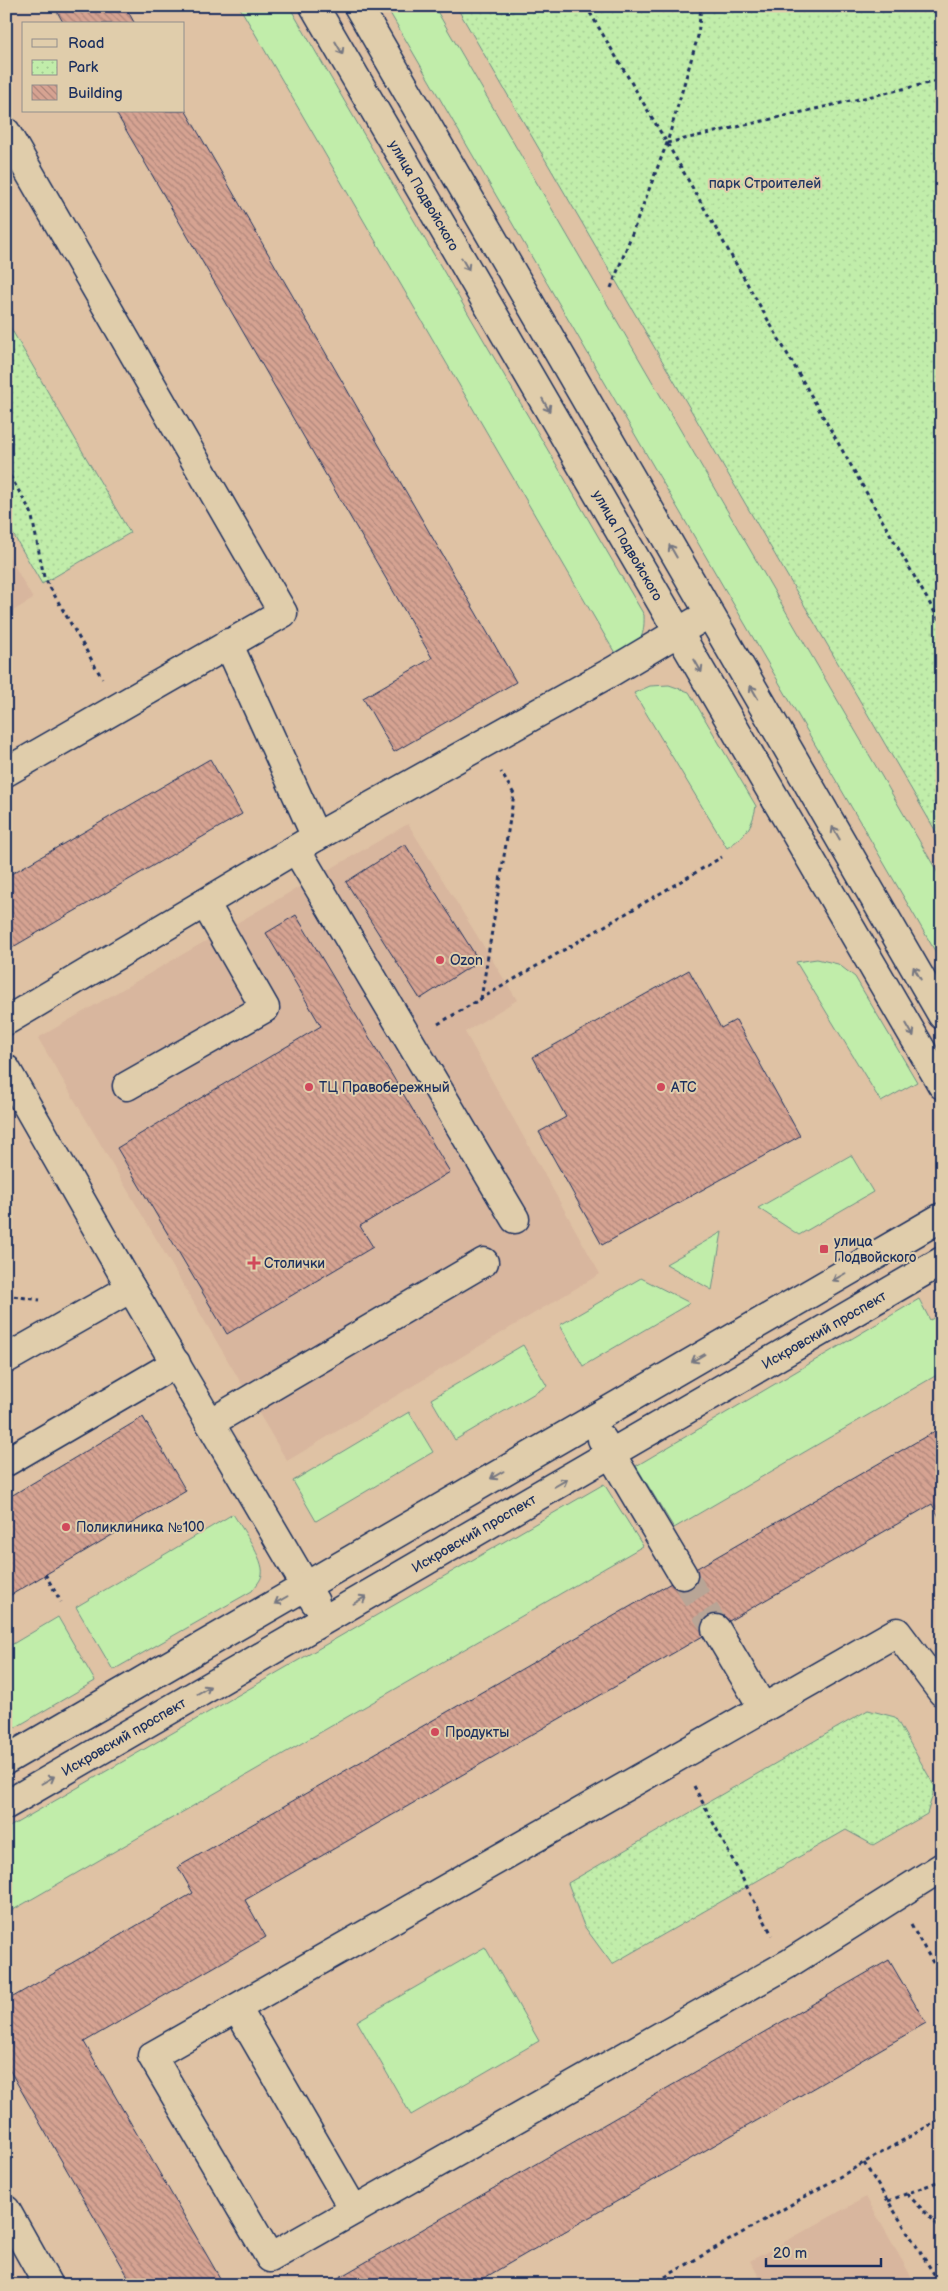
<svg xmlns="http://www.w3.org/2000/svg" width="948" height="2291" font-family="'Balsamiq Sans',sans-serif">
<defs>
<pattern id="park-dots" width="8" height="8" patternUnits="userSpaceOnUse" patternTransform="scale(1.25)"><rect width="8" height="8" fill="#c1edaa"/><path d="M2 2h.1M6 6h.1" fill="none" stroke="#a5cc95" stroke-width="1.8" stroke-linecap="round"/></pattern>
<pattern id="building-back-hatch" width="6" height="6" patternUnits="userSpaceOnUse" patternTransform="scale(1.25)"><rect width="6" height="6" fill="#d6a392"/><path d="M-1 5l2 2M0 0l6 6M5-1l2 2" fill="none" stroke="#ad857a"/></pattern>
</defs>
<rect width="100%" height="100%" fill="#dfc2a4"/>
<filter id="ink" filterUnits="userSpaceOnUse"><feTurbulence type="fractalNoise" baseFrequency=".02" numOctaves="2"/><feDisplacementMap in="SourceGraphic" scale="10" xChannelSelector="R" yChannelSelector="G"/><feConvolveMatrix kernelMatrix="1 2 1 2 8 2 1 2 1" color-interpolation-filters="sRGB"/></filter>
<g filter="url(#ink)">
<!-- built -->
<g fill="#d8b69e">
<polygon points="6,551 33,599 6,615"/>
<polygon points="408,824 517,1000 465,1032 600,1274 287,1461 38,1038"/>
<polygon points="866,2197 916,2285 764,2285 750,2261"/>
</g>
<!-- grass -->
<g fill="#c1edaa" stroke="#6e8e84">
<path d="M239,6H289L644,615C645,640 638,645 619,660Z"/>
<polygon points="386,6 434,6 942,880 942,963"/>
<path d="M669,685L689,692L756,806C752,828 746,835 727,848L634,693L650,686Z"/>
<polygon points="817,959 838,964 855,977 917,1082 881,1102 796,962"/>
<polygon points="851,1155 873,1192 799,1235 758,1208"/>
<polygon points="722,1232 712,1290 666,1264"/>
<polygon points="641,1278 690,1303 583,1366 560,1325"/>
<polygon points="919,1299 930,1320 942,1314 942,1372 674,1528 636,1466"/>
<polygon points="523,1345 547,1386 455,1440 431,1399"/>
<polygon points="409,1412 433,1452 316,1521 293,1481"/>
<polygon points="604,1484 643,1546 6,1914 6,1829"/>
<path d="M233,1514C241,1527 265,1560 262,1574C261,1581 256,1585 252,1591L113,1670L76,1607Z"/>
<polygon points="58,1617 95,1681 6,1733 6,1648"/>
<polygon points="485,1947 539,2041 411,2115 357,2021"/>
</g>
<!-- park -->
<g fill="url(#park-dots)" stroke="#6e8e84">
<polygon points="456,6 942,6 942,842"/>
<polygon points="6,320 130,533 42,584 6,522"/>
<polygon points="868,1710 895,1717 935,1787 927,1814 873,1845 846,1830 612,1964 584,1926 568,1883"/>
</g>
<!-- building -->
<g fill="url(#building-back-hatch)" stroke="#1b2f5e">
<polygon points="54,6 125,6 135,24 64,24"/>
<polygon points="184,108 516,682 394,752 363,698 432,658 115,111 184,111"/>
<polygon points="210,759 242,814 6,951 6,877"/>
<polygon points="405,844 479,961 420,999 346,882"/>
<polygon points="296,915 450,1172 360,1226 373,1247 227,1334 117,1148 321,1026 266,933"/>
<polygon points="689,970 721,1028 736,1020 800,1136 602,1245 539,1132 566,1117 533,1057"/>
<polygon points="143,1417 186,1491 6,1598 6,1499"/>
<polygon points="942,1427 942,1522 932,1504 245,1900 266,1937 84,2042 224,2285 133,2285 6,2064 6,2001 193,1893 178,1867"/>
<polygon points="889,1960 926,2023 472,2285 326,2285"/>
</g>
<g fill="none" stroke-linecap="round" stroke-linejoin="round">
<!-- minor-tunnel -->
<polyline stroke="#b8a596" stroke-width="28" stroke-dasharray="28 14" stroke-linecap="butt" points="683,1575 716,1629"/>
<!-- minor casing -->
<g stroke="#1b2f5e" stroke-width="31">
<g id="minor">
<path id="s1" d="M314,6L942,1085"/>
<polyline points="358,6 942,1015"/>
<polyline points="6,132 283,613 6,772"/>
<polyline points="228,643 316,837"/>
<polyline points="296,849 515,1219"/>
<polyline points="6,1021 316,837 613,671 695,622"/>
<polyline points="6,1069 131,1288 315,1602"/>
<polyline points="127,1086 265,1008 205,903"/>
<polyline points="6,1359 131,1288"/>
<polyline points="210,1423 484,1262"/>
<polyline points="602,1439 683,1575"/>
<polyline points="6,1462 176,1363"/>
<polyline points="716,1629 763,1708"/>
<polyline points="942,1692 897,1632 152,2056 270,2258 788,1964 942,1867"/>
<polyline points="6,1760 942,1217"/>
<path id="s2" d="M6,1805L942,1261"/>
<polyline points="237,2008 354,2210"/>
<polyline points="6,2210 48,2285"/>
</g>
</g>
<!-- path -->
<g stroke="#1b2f5e" stroke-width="3" stroke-dasharray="4 4" stroke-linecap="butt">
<polyline points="586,6 667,143 942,625"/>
<polyline points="667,143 942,80"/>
<polyline points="611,288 667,143 698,36 701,6"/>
<polyline points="6,469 31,512 44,577 102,678"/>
<polyline points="481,999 514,794 501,772"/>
<polyline points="438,1024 722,857"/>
<polyline points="6,1295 40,1300"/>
<polyline points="45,1574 61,1602"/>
<polyline points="694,1786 772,1935"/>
<polyline points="911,1925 942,1978"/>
<polyline points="864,2163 941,2285"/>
<polyline points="907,2194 942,2229"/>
<polyline points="888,2201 942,2180"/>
<polyline points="651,2285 942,2118"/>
</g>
<!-- minor -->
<use href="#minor" stroke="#e0cdab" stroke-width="28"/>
</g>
<!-- one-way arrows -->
<defs><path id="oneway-shaft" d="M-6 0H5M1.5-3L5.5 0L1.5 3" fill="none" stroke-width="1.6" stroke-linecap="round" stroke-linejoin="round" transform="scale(1.25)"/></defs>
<g stroke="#747681">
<use href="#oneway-shaft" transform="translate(339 48) rotate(60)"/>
<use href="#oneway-shaft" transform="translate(465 264) rotate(60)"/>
<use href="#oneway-shaft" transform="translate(546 405) rotate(60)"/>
<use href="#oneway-shaft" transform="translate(673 551) rotate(-120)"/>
<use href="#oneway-shaft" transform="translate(698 666) rotate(60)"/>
<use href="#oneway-shaft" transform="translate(754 692) rotate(-120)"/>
<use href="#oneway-shaft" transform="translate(836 833) rotate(-120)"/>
<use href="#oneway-shaft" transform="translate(917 973) rotate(-120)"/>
<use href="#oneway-shaft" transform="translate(910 1030) rotate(60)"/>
<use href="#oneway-shaft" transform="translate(839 1277) rotate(150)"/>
<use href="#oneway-shaft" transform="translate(698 1358) rotate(150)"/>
<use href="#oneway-shaft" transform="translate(497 1475) rotate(150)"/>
<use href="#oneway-shaft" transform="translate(561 1483) rotate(-30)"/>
<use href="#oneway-shaft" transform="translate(281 1600) rotate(150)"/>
<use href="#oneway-shaft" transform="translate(360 1600) rotate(-30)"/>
<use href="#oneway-shaft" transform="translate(204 1690) rotate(-30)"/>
<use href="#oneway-shaft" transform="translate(48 1780) rotate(-30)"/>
</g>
</g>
<!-- markers -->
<g fill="#d1495b" stroke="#e0cdab" stroke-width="2">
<circle cx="440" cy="960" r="5"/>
<circle cx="309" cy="1087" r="5"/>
<circle cx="661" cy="1087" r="5"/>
<rect x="819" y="1244" width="10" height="10" rx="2.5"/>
<path d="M251.5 1255.5h5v5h5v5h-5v5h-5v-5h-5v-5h5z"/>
<circle cx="66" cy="1527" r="5"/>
<circle cx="435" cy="1732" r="5"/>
</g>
<g text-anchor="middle" stroke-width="4" stroke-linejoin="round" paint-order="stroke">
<!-- park labels -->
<g font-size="14" fill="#233862" stroke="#e0cdab">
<text x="765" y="188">парк Строителей</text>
</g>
<!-- street labels -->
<g font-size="14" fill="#1b2f5e" stroke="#e0cdab">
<text dy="5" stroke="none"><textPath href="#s1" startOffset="219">улица Подвойского</textPath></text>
<text dy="5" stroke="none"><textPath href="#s1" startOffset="624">улица Подвойского</textPath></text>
<text dy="5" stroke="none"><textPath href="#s2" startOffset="946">Искровский проспект</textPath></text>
<text dy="5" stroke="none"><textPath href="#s2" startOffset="541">Искровский проспект</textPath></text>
<text dy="5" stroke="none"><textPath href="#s2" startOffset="136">Искровский проспект</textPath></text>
</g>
<!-- poi labels -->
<g font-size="14" fill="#1b2f5e" stroke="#e0cdab" text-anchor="start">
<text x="450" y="965">Ozon</text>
<text x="319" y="1092">ТЦ Правобережный</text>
<text x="671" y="1092">АТС</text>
<text x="834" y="1246">улица<tspan x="834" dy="16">Подвойского</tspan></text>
<text x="264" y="1268">Столички</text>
<text x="76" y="1532">Поликлиника №100</text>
<text x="445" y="1737">Продукты</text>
</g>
</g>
<!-- margin -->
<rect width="948" height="2291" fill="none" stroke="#e0cdab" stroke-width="25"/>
<rect x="12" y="12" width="923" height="2266" fill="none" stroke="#1b2f5e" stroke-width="2" filter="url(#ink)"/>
<!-- legend -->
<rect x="22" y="22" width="162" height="90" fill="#e0cdab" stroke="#918e8c"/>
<rect x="32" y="39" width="25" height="8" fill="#e0cdab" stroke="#918e8c"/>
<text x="68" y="48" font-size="15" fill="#1b2f5e">Road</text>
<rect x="32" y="60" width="25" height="15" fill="url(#park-dots)" stroke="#918e8c"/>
<text x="68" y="72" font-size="15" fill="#1b2f5e">Park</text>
<rect x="32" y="85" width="25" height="15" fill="url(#building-back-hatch)" stroke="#918e8c"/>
<text x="68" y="98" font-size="15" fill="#1b2f5e">Building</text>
<!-- scale -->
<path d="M766 2258v8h115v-8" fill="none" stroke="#1b2f5e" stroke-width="2.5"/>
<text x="773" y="2258" font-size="15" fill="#1b2f5e" stroke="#e0cdab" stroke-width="4" paint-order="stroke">20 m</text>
</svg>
